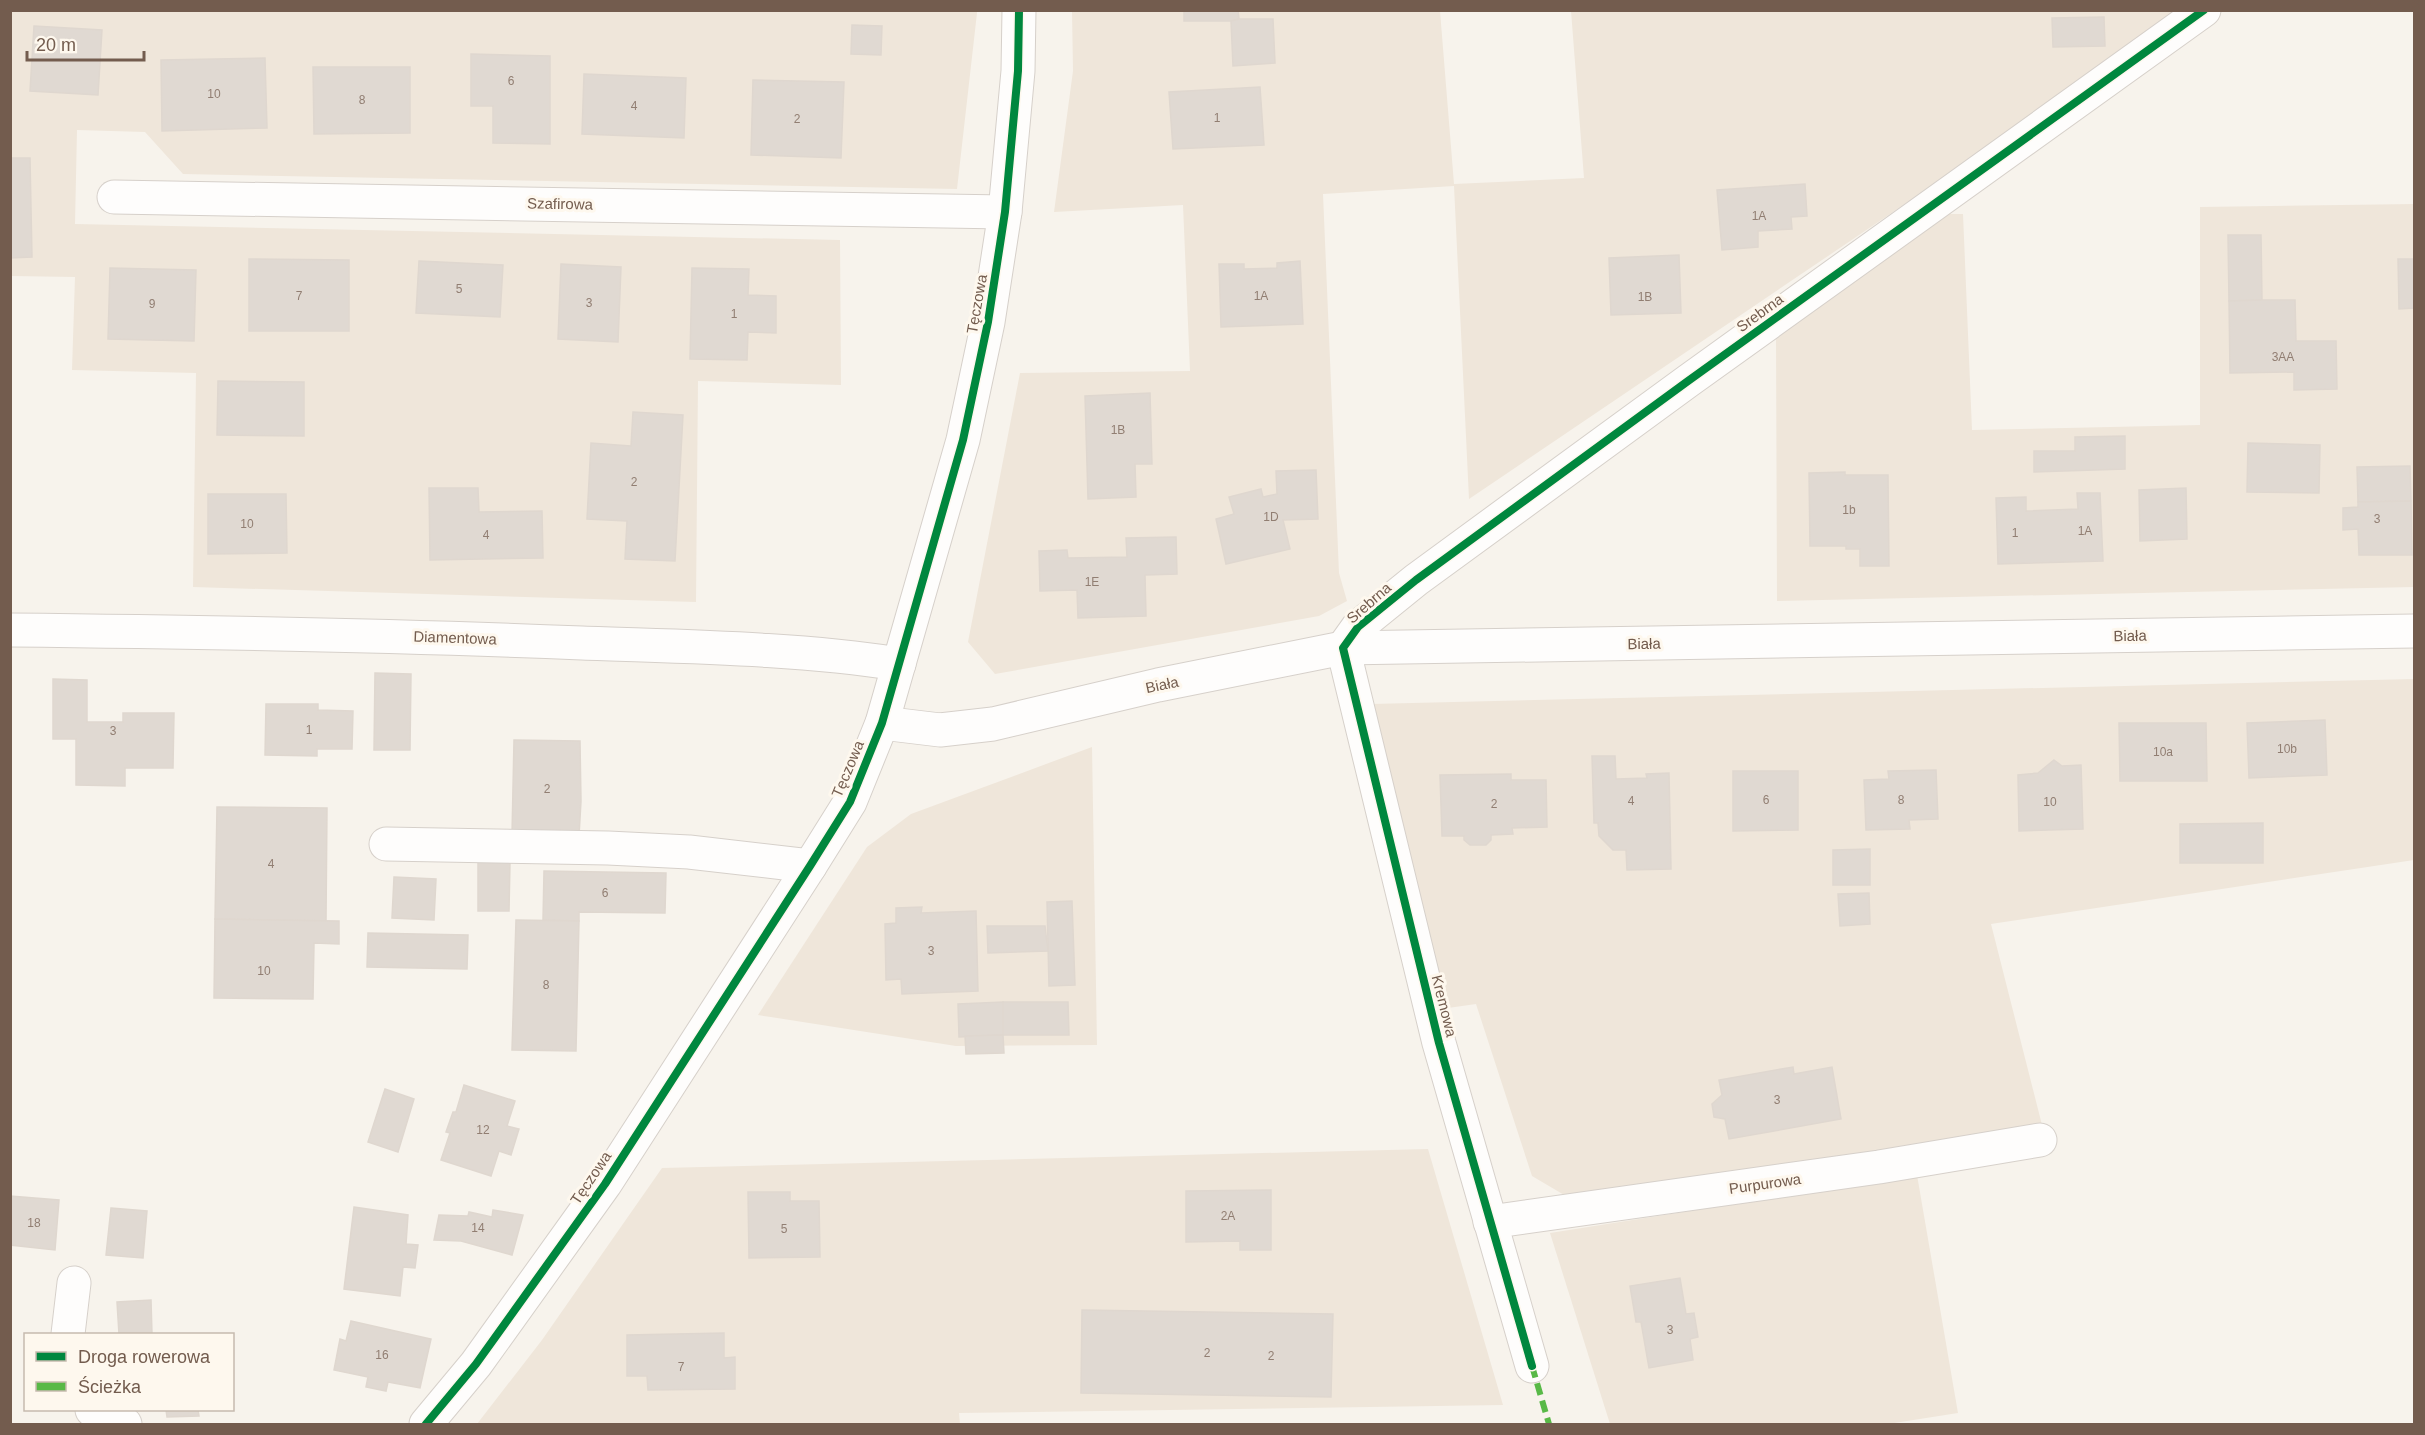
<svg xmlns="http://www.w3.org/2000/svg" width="2425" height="1435" font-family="Helvetica,sans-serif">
<rect width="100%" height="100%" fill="#f7f3ec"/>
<!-- residential -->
<g fill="#efe6da">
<polygon points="11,11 977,11 977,13 957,189 183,174 145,132 77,130 75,224 840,240 841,385 698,381 696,602 193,587 196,373 72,370 75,277 11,276"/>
<polygon points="1072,11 1440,11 1454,184 1584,178 1571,11 2190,11 1469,499 1454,186 1323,194 1339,573 1347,601 1319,616 995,674 968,642 1020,373 1190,371 1183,205 1054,212 1073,71"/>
<polygon points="2414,204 2414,587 1777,601 1776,336 1938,214 1963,214 1972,430 2200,425 2200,207"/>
<polygon points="2414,679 2414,860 1991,924 2042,1125 1571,1199 1532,1176 1476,1004 1441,1009 1371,704"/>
<polygon points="1092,747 1097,1045 956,1046 758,1015 867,847 911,814"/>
<polygon points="1428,1149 1503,1405 959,1413 960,1424 477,1424 542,1340 662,1168"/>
<polygon points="1917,1175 1958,1413 1888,1424 1610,1424 1550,1233"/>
</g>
<!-- building -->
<g fill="#e0d9d2" stroke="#dfd7cf" stroke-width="1.5">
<polygon points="1184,10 1238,10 1239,19 1231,21 1184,21"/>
<polygon points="2104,17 2105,46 2053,47 2052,18"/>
<polygon points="1239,19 1273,19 1275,63 1233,66 1231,21"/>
<polygon points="852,25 882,26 881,55 851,54"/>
<polygon points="34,26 102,30 98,95 30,91"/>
<polygon points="471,54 550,56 550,144 493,143 493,106 471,106"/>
<polygon points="265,58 267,128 162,131 161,60"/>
<polygon points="313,67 410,67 410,133 314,134"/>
<polygon points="584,74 686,78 684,138 582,134"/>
<polygon points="753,80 844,82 841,158 751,155"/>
<polygon points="1260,87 1264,145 1173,149 1169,92"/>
<polygon points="10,158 30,158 32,257 10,258"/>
<polygon points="1805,184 1807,216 1791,217 1792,229 1758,231 1758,247 1722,250 1717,190"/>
<polygon points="2228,235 2261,235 2262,300 2229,301"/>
<polygon points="1679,255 1681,313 1611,315 1609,258"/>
<polygon points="249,259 349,260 349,331 249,331"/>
<polygon points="2398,259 2414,259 2414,308 2399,309"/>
<polygon points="419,261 503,265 500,317 416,313"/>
<polygon points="1300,261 1303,324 1221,327 1219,264 1244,264 1244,269 1277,268 1277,263"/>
<polygon points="561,264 621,267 618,342 558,339"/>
<polygon points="110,268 196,270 194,341 108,339"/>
<polygon points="692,268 749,269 748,295 776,296 776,333 748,332 747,360 690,359"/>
<polygon points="2262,300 2295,300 2296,341 2336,341 2337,389 2294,390 2294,372 2230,373 2229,301"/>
<polygon points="218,381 304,382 304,436 217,435"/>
<polygon points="1150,393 1152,464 1135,464 1136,497 1088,499 1085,396"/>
<polygon points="633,412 683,415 675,561 625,559 627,521 587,519 591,443 631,446"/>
<polygon points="2125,436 2125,469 2034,472 2034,451 2075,451 2075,437"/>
<polygon points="2248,443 2320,445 2319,493 2247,492"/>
<polygon points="2410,466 2411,501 2358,502 2357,467"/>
<polygon points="1316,470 1318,519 1283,520 1290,549 1226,564 1216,519 1234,514 1229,497 1261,489 1263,497 1277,494 1276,471"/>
<polygon points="1845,472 1845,475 1888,475 1889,566 1860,566 1860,549 1846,549 1846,546 1810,546 1809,473"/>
<polygon points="429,488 478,488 479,512 542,511 543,558 430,560"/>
<polygon points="2186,488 2187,539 2140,541 2139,490"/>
<polygon points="2077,493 2100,493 2103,561 1998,564 1996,498 2026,497 2026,511 2078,509"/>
<polygon points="208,494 286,494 287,553 208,554"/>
<polygon points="2411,501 2412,555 2359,555 2358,529 2343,530 2343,508 2358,507 2358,502"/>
<polygon points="1176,537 1177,574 1145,575 1146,616 1078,618 1077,590 1040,591 1039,551 1067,550 1068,558 1127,557 1126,538"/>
<polygon points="375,673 411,674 410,750 374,750"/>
<polygon points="53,679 87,680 87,722 123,722 123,713 174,713 173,768 125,768 125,786 76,785 76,739 53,739"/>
<polygon points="266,704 318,704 318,710 353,711 352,749 317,749 317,756 265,755"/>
<polygon points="2325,720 2327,775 2249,778 2247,723"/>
<polygon points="2119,723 2206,723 2207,781 2120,781"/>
<polygon points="514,740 580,741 581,801 579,836 512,835"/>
<polygon points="1592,756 1615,756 1616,779 1647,778 1646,774 1669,773 1671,869 1627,870 1626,850 1613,850 1599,836 1598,823 1594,823"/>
<polygon points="2054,760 2062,766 2081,765 2083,829 2019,831 2018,775 2038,773"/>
<polygon points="1936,770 1938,819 1909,820 1910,829 1866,830 1864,780 1889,779 1888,771"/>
<polygon points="1733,771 1798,771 1798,830 1733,831"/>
<polygon points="1511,774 1511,780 1546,780 1547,827 1512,828 1513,834 1491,835 1491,840 1486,845 1470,845 1464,840 1464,836 1442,836 1440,775"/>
<polygon points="217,807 327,808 326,921 215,919"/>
<polygon points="2263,823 2263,863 2180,863 2180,824"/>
<polygon points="1870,849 1870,885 1833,885 1833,850"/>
<polygon points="478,862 510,862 509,911 478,911"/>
<polygon points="544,871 666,873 665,913 579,912 579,921 543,920"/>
<polygon points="394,877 436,879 434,920 392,918"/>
<polygon points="1869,893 1870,924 1840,926 1838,894"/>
<polygon points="1072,901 1075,985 1049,986 1047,902"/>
<polygon points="922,907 921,913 976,911 978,991 902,994 901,979 886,980 885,924 896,923 896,908"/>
<polygon points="215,919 339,921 339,944 314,943 313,999 214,998"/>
<polygon points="516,920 579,921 576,1051 512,1050"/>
<polygon points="987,926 1045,926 1048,951 988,953"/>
<polygon points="368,933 468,935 467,969 367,967"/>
<polygon points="1003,1002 1068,1002 1069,1035 1003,1035"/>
<polygon points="1003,1002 1003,1035 959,1037 958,1004"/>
<polygon points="1003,1035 1004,1053 966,1054 965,1036"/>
<polygon points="1793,1067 1794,1074 1832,1067 1841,1119 1729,1139 1725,1119 1714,1117 1712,1104 1722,1095 1719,1080"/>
<polygon points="464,1085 515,1101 507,1126 519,1129 511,1155 499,1151 491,1176 441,1160 450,1133 446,1132 453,1112 456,1112"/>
<polygon points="385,1089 414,1099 398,1152 368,1142"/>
<polygon points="1271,1190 1271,1250 1240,1250 1240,1241 1186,1242 1186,1191"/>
<polygon points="748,1192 790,1192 790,1201 819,1201 820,1257 749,1258"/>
<polygon points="10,1196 59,1200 55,1250 10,1245"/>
<polygon points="354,1207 408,1215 406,1244 418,1245 415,1268 403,1267 400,1296 344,1289"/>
<polygon points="111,1208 147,1211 143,1258 106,1255"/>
<polygon points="493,1210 523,1215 512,1255 461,1241 434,1240 439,1215 468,1216 469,1212 492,1217"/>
<polygon points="1680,1278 1686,1314 1694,1313 1698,1337 1690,1339 1693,1360 1649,1368 1641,1322 1636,1322 1630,1286"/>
<polygon points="151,1300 152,1334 119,1334 117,1302"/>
<polygon points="1082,1310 1333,1314 1331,1397 1081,1393"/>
<polygon points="351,1321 431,1339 420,1388 388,1382 386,1391 366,1387 368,1377 334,1370 340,1339 346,1341"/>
<polygon points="724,1333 724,1358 735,1357 735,1389 648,1390 647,1376 627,1376 627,1335"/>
<polygon points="166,1410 198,1410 199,1416 167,1417"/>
</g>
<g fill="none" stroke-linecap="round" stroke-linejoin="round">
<!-- minor casing -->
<g stroke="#d6d0ca" stroke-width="35">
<g id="minor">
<polyline points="114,197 1005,212"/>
<path d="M10,630C201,632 392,635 582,643C688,647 795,648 899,664"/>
<polyline points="882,723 940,730 993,724 1158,685 1343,648 2414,631"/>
<polyline points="386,844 608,848 689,852 810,866"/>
<polyline points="1490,1222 1879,1167 2040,1140"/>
<polyline points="68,1334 74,1283"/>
<polyline points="1532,1366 1439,1043 1343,648 1358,627 1416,580 1688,381 2204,10"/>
<polyline points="92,1410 112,1421 125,1424"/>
<polyline points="426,1424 476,1364 605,1184 810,866 850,802 882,723 963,440 988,322 1005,212 1018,71 1019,10"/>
</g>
</g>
<!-- minor -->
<use href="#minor" stroke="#fefdfc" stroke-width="33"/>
<!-- quiet -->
<polyline stroke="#58b947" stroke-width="6" stroke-dasharray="12 6" stroke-linecap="butt" points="1532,1366 1549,1424"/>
<!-- cycleway casing -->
<g stroke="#fef8ee" stroke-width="11">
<g id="cycleway">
<polyline points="1532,1366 1439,1043 1343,648 1358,627 1416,580 1688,381 2204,10"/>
<polyline points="426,1424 476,1364 605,1184 810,866 850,802 882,723 963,440 988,322 1005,212 1018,71 1019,10"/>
</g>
</g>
<!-- cycleway -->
<use href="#cycleway" stroke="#00873e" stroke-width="8"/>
</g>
<g text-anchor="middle" stroke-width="6" stroke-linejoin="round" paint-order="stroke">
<!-- number labels -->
<g font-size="12" fill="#917e72">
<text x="511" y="85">6</text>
<text x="214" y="98">10</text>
<text x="362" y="104">8</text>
<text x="634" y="110">4</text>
<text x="1217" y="122">1</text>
<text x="797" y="123">2</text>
<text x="1759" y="220">1A</text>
<text x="459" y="293">5</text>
<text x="299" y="300">7</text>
<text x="1261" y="300">1A</text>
<text x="1645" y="301">1B</text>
<text x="589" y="307">3</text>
<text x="152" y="308">9</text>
<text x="734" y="318">1</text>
<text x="2283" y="361">3AA</text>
<text x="1118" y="434">1B</text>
<text x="634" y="486">2</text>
<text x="1849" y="514">1b</text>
<text x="1271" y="521">1D</text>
<text x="2377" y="523">3</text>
<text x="247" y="528">10</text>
<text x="2085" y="535">1A</text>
<text x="2015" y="537">1</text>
<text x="486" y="539">4</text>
<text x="1092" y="586">1E</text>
<text x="309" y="734">1</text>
<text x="113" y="735">3</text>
<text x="2287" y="753">10b</text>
<text x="2163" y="756">10a</text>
<text x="547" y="793">2</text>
<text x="1766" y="804">6</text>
<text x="1901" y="804">8</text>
<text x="1631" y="805">4</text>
<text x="2050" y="806">10</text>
<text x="1494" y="808">2</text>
<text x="271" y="868">4</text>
<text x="605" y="897">6</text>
<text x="931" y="955">3</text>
<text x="264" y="975">10</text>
<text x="546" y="989">8</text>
<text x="1777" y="1104">3</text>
<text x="483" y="1134">12</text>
<text x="1228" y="1220">2A</text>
<text x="34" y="1227">18</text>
<text x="478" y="1232">14</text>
<text x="784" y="1233">5</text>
<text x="1670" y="1334">3</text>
<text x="1207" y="1357">2</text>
<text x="382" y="1359">16</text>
<text x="1271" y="1360">2</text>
<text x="681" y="1371">7</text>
</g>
<!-- street labels -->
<g font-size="15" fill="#735c4e" stroke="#fef8ee">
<text transform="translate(560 204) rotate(1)" y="5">Szafirowa</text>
<text transform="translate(977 304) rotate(-80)" y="5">Tęczowa</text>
<text transform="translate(1760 313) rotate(-36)" y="5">Srebrna</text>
<text transform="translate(1369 603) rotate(-41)" y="5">Srebrna</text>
<text transform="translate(2130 636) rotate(-1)" y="5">Biała</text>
<text transform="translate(455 638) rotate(2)" y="5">Diamentowa</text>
<text transform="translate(1644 644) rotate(-1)" y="5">Biała</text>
<text transform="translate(1162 685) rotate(-12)" y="5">Biała</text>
<text transform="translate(848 769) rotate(-67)" y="5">Tęczowa</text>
<text transform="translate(1444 1006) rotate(76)" y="5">Kremowa</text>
<text transform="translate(591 1178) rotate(-56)" y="5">Tęczowa</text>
<text transform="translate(1765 1184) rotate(-8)" y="5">Purpurowa</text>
</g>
</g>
<!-- border -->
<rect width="2425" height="1435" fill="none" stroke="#735c4e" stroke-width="24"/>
<!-- legend -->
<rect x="24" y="1333" width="210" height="78" fill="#fef8ee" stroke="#c6baae" stroke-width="1.5"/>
<rect x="36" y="1352" width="30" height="9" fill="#00873e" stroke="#c6baae" stroke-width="1.5"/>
<text x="78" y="1363" font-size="18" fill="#735c4e">Droga rowerowa</text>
<rect x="36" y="1382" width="30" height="9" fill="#58b947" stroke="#c6baae" stroke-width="1.5"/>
<text x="78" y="1393" font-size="18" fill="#735c4e">Ścieżka</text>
<!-- scale -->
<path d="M27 51v9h117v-9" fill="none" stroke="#735c4e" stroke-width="3"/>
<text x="36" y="51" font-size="18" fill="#735c4e" stroke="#fef8ee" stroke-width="4.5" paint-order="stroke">20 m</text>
</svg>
